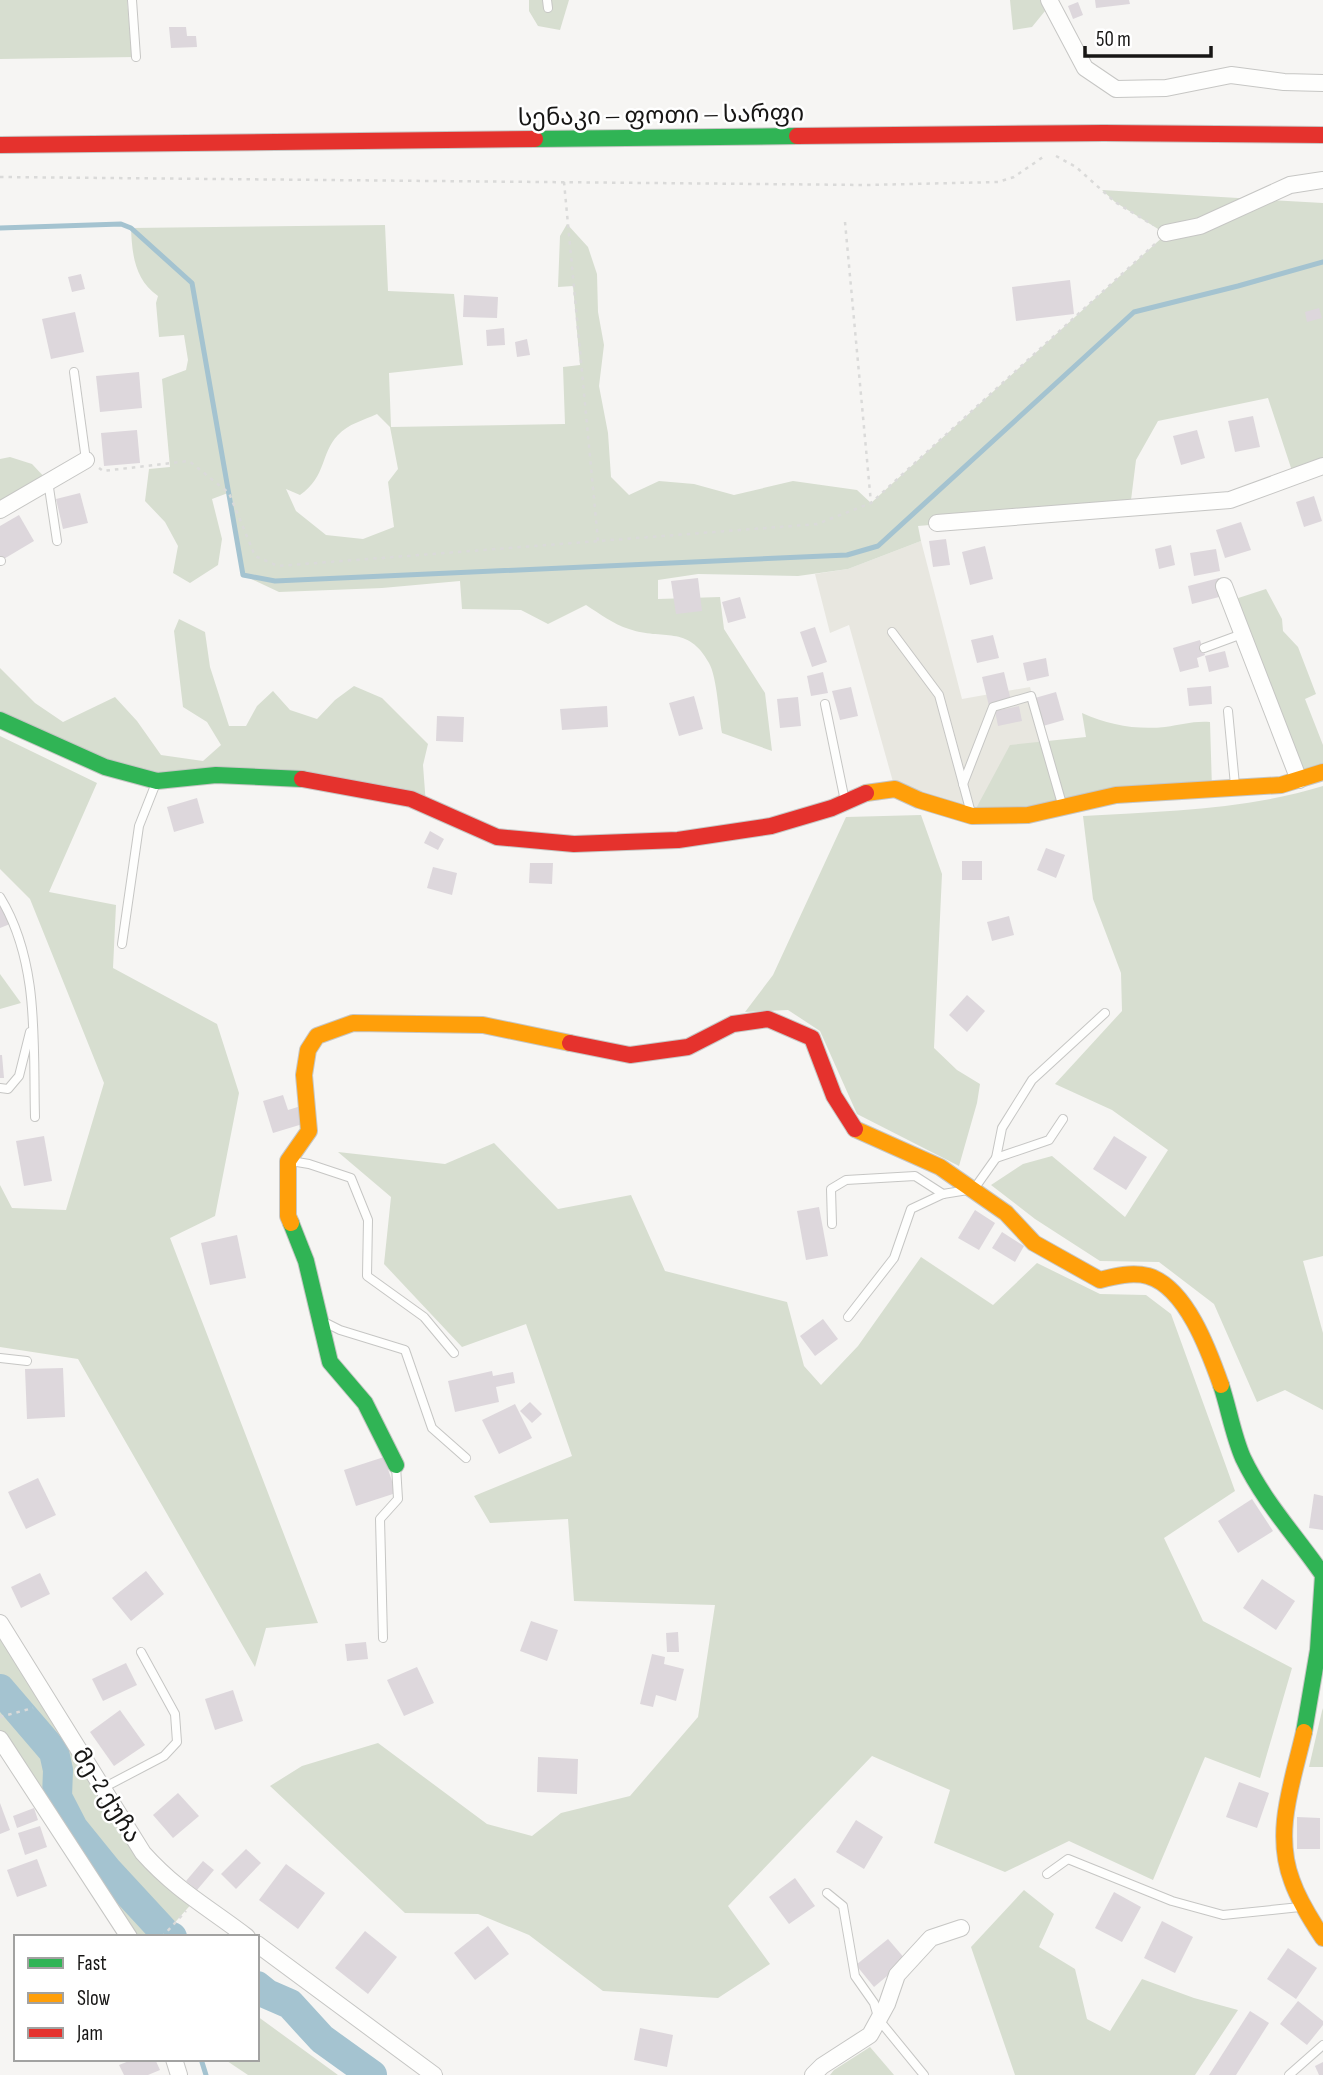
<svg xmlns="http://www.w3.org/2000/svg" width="1323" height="2075" font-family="'Sofia Sans Condensed','Noto Sans Georgian',sans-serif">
<rect width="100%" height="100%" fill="#f6f5f3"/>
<!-- built -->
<polygon fill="#e8e7e0" points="921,541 962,699 1030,687 1045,743 972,816 895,789 849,625 830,633 815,574 848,569"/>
<!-- green -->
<g fill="#d7ded0" fill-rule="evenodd">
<polygon points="0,0 127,0 132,54 136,57 0,59"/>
<polygon points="529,0 569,0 560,30 538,26 529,11"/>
<polygon points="1010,0 1040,0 1045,11 1032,27 1013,30"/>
<path d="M1102,190L1323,203V466L1294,477L1268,398L1158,421L1136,460L1130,508L918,526L921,541L848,569L798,576L698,574L658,580V599L720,597L724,629L765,693L772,751L722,733C719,717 717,677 709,663C688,624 663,641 629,629C613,624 600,614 586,605L548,624L521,610L462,609L460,581L382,588L279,592L243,575L228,493L212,499L222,539L218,565L190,583L173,573L178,546L165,522L145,501L149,469L170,467L162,379L186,370L188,360L184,335L159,337L156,303L158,296C135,280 132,255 131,228L385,225L388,291L454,294L463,365L389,373L391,427L565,424L563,367L580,365L573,286L558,287L560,236L567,224L588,247L597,274L598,312L604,345L599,386L608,433L611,477L629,495L659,481L694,484L734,495L793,481L857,490L871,503L1166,234L1115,202ZM377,414L390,427L398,469L388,482L394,527L363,539L326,535L296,511L286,489L300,495C327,476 320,454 338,435C348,424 364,420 377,414Z"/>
<polygon points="10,457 32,464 48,481 0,510 0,459"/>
<polygon points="1266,589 1282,619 1283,631 1298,647 1316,694 1305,699 1323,745 1323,772 1299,780 1229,601"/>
<polygon points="179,619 205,632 210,667 229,726 246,726 257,706 273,691 290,710 317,719 335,700 354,686 382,698 428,744 423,765 426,805 306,779 157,781 0,720 0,668 35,703 63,722 115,697 137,721 161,755 203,761 221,745 207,722 183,707 174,631"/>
<path d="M1082,713C1109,725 1136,730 1165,727C1182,725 1191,721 1210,722L1212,789L972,816L1010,745L1086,737Z"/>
<polygon points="0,736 97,783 49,892 116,905 113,968 217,1024 239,1093 215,1216 170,1238 318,1623 266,1628 255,1667 78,1359 0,1347 0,1185 12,1208 66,1210 104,1083 30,899 0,869"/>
<path d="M1323,786V1256L1303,1261L1323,1333V1410L1285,1390L1257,1402L1214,1304L1159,1262L1100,1261L1035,1219L991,1185L1023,1164L1052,1156L1125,1217L1168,1150L1112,1110L1055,1084L1122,1011L1121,973L1093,899L1083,816C1163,811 1246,810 1323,786Z"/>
<polygon points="921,815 942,874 934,1048 957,1070 980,1084 977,1103 959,1166 857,1114 820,1031 788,1010 745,1012 773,975 846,817"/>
<polygon points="0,974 21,1003 0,1009"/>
<polygon points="494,1143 558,1209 631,1195 665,1271 787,1302 804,1366 821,1385 858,1346 921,1257 993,1305 1037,1263 1100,1294 1146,1295 1171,1314 1235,1491 1164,1538 1203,1621 1292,1668 1260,1778 1205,1757 1153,1880 1069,1841 1005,1872 934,1843 950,1790 872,1756 728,1906 770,1964 718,1998 603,1991 529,1935 478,1914 405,1913 270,1786 302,1766 378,1743 487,1824 532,1836 561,1813 630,1796 698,1717 715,1605 574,1601 568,1519 490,1523 474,1496 572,1456 526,1324 462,1347 384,1264 391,1197 338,1152 445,1164"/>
<polygon points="0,1623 127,1825 194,1901 162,1937 129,1937 0,1739"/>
<polygon points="1323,1708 1323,1767 1309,1767 1322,1711"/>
<polygon points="1024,1890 1054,1914 1039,1947 1075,1969 1087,2019 1110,2031 1142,1979 1194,1998 1238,2010 1195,2075 1015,2075 971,1947"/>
<polygon points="257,2016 338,2075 248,2075 224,2059 257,2059"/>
<polygon points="870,2047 894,2075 830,2075 834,2070"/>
</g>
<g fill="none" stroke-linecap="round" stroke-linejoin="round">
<!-- stream -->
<g stroke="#a4c3d0" stroke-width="5">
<polyline points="0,228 121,224 131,228 192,283 243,575 275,581 847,555 878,546 1134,312 1238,286 1323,262"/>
<polyline points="168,1936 168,1937"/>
<polyline points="201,2059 206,2075"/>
</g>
<!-- river -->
<g stroke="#a4c3d0" stroke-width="30">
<polyline points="0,1689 54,1752 58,1770 57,1797 73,1828 107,1870 168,1936 172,1937"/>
<polyline points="257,1986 267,1994 290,2004 322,2039 372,2075"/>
</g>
</g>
<!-- building -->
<g fill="#ddd7dc">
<polygon points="1095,0 1129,0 1130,4 1096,8"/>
<polygon points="1078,2 1083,15 1073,19 1068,6"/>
<polygon points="169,27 186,27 187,36 196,36 197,47 171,48"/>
<polygon points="81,274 85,289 72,292 68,277"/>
<polygon points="1070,280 1074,314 1016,321 1012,287"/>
<polygon points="464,295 498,297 497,318 463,317"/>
<polygon points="1319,308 1322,318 1307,322 1305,312"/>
<polygon points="75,312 84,352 51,359 42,319"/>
<polygon points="504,328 505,345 487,346 486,330"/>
<polygon points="527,339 530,355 517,357 515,342"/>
<polygon points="139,372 142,408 100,412 96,376"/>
<polygon points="1253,416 1260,447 1235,452 1228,421"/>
<polygon points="137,430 140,463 104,466 101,433"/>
<polygon points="1197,430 1205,458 1181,465 1173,436"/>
<polygon points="80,493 88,523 63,529 56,499"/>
<polygon points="1314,496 1322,521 1304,527 1296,502"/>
<polygon points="19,515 34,541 2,560 0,556 0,526"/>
<polygon points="1241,522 1251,550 1225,558 1216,530"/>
<polygon points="946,539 950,565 933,567 929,541"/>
<polygon points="1171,545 1175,565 1159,569 1155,549"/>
<polygon points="985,546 993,579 970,585 962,552"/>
<polygon points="1216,549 1220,571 1194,576 1190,553"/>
<polygon points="698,578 702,611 676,614 671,581"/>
<polygon points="1219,578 1223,596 1192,604 1188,586"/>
<polygon points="740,597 746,618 728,623 722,602"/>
<polygon points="815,627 827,662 812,667 800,632"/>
<polygon points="993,635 999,658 977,663 971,640"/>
<polygon points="1200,640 1205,655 1197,658 1199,667 1180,672 1173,648"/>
<polygon points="1225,651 1229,667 1209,672 1205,656"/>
<polygon points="1046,658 1049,676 1027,681 1023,663"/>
<polygon points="823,672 828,693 811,696 807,676"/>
<polygon points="1004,672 1011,701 989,706 982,677"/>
<polygon points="1211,686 1212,704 1189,706 1187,688"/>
<polygon points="851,687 858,716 840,720 832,691"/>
<polygon points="1056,692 1064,720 1043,726 1035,698"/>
<polygon points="694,696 703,729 679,736 669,703"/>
<polygon points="798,697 801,726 780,728 777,699"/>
<polygon points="607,706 608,727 562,730 560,709"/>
<polygon points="1019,706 1022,721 998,726 995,711"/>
<polygon points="437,716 464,717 463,742 436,741"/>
<polygon points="197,798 204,823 174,832 167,807"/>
<polygon points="430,831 444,839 438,850 424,843"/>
<polygon points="1046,848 1065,855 1056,878 1037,870"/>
<rect x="962" y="861" width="20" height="19"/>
<polygon points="530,863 553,863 552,884 529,883"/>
<polygon points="433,867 457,873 452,895 427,888"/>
<polygon points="0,904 10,924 0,928"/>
<polygon points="1009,916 1014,935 992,941 987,922"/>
<polygon points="967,995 985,1011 967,1032 949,1015"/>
<polygon points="0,1055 2,1055 4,1078 0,1078"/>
<polygon points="283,1095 288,1110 301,1106 306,1123 273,1133 263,1101"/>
<polygon points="44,1136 52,1181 24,1186 16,1141"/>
<polygon points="1114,1136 1147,1157 1126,1190 1093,1169"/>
<polygon points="819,1207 828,1256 806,1260 797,1211"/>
<polygon points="975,1210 995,1223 979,1250 958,1238"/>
<polygon points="1002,1232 1024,1246 1015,1262 992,1248"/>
<polygon points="237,1235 246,1278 210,1285 201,1243"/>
<polygon points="823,1319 838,1339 815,1356 800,1336"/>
<polygon points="63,1368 65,1417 27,1419 25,1369"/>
<polygon points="492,1371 493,1376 513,1372 515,1383 496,1387 499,1402 455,1412 448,1381"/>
<polygon points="530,1402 542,1414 532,1423 520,1411"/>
<polygon points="515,1404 532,1438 499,1454 482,1420"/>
<polygon points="384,1457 396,1493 356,1506 344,1470"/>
<polygon points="38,1478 56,1515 26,1529 8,1492"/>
<polygon points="1314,1494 1323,1496 1323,1530 1309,1528"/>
<polygon points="1252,1499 1273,1531 1238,1553 1218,1521"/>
<polygon points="146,1571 164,1594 131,1621 112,1598"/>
<polygon points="40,1573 50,1594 21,1608 11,1587"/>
<polygon points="1262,1579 1295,1601 1276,1630 1243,1608"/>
<polygon points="531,1621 558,1630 547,1661 520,1651"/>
<polygon points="678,1632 679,1652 667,1652 666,1633"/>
<polygon points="366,1642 368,1659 347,1661 345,1644"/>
<polygon points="652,1654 665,1657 664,1664 684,1669 676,1701 656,1695 653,1707 640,1704"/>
<polygon points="126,1663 137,1685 103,1701 92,1679"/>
<polygon points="417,1667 434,1703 404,1716 387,1680"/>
<polygon points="233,1690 243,1721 215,1730 205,1699"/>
<polygon points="120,1710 145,1745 114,1766 90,1732"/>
<polygon points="538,1757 578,1759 577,1794 537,1792"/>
<polygon points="1239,1782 1269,1793 1257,1828 1226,1817"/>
<polygon points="178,1793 199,1816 173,1838 153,1815"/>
<polygon points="0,1803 10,1830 0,1834"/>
<polygon points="34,1808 38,1820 17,1828 13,1816"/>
<polygon points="1297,1817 1320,1818 1320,1849 1297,1849"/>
<polygon points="856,1820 883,1837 864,1869 836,1852"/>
<polygon points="40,1826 47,1847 25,1855 18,1833"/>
<polygon points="246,1849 261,1863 236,1889 221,1874"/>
<polygon points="37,1859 47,1886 17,1897 7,1870"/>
<polygon points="203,1861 214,1870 197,1890 186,1881"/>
<polygon points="286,1864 325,1893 298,1929 259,1900"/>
<polygon points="795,1878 815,1906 789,1924 769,1897"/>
<polygon points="1114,1892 1141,1907 1122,1942 1095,1928"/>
<polygon points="1162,1921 1193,1937 1175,1973 1144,1958"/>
<polygon points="488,1926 509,1954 475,1980 454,1953"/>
<polygon points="365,1931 397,1957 368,1994 335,1968"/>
<polygon points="888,1939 906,1960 874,1987 856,1965"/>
<polygon points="1288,1948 1317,1968 1296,1999 1267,1979"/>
<polygon points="1298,2001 1323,2021 1323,2025 1307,2045 1280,2024"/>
<polygon points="1250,2011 1269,2023 1236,2075 1209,2075"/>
<polygon points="640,2028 673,2035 667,2067 634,2060"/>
<polygon points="134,2059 155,2059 160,2070 148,2075 124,2075 119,2065"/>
<polygon points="1323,2062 1323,2075 1319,2075 1315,2066"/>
</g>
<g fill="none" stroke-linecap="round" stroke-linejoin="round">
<!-- lane casing -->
<g stroke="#c6c6c4" stroke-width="10">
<g id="lane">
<polyline points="132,0 136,57"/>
<polyline points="547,0 548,8"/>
<polyline points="74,372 86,460"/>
<polyline points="48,481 57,541"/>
<polyline points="0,561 1,561"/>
<polyline points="892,632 939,695 971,813"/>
<polyline points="1204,648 1242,634"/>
<polyline points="825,704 845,801"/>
<polyline points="1228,711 1235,785"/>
<polyline points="963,784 993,707 1031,696 1062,804"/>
<path d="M0,897C40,962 33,1044 35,1117"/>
<polyline points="122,944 139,826 156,783"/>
<polyline points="0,1088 8,1089 19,1076 30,1032"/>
<polyline points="996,1158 1002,1128 1032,1080 1105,1013"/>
<polyline points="291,1161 309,1164 351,1178 368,1220 367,1276 424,1317 454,1353"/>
<polyline points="832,1224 831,1189 846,1180 915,1176 943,1194"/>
<polyline points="848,1317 894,1258 911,1209 943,1194 974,1189 996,1158 1049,1140 1063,1119"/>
<polyline points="326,1323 340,1330 405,1350 432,1428 466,1458"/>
<polyline points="0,1358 27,1361"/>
<polyline points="383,1638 380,1519 398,1499 396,1466"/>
<polyline points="103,1788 164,1756 177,1742 175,1714 141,1652"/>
<polyline points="1047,1874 1068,1859 1172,1901 1223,1915 1300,1907"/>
<polyline points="827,1893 843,1906 855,1976 874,2003 879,2020 924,2075"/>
<polyline points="1289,2075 1323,2045"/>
</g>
</g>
<!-- street casing -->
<g stroke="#c6c6c4" stroke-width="18">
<g id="street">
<polyline points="1049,0 1085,68 1116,89 1166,88 1231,75 1284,82 1323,83"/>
<polyline points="1166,233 1200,226 1290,185 1323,180"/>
<polyline points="0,510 86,460"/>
<polyline points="937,523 1230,500 1323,466"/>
<polyline points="1224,586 1299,780"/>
<path d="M0,1623L143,1853C177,1891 208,1907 247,1937"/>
<polyline points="0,1739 129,1937"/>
<polyline points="257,1944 434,2075"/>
<polyline points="174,2059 179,2075"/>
<polyline points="813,2075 822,2066 870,2035 887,2004 897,1975 931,1938 961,1928"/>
</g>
</g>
<!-- fast casing -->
<g stroke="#c6c6c4" stroke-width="18">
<g id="fast">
<polyline points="535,139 797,136"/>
<polyline points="0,720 105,767 157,781 216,775 302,779"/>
<polyline points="291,1223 306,1261 330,1362 365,1403 396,1465"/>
<path d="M1221,1385C1229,1409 1233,1435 1243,1458C1264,1502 1296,1536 1323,1575L1318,1650L1304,1732"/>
</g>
</g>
<!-- slow casing -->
<g stroke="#c6c6c4" stroke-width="18">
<g id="slow">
<polyline points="866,793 895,789 919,800 972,816 1028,815 1116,795 1281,785 1323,772"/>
<path d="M855,1129L940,1167L1006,1213L1034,1243L1100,1280C1115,1276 1132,1272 1148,1276C1186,1287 1209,1351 1221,1385"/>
<polyline points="291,1223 288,1216 288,1161 309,1131 304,1075 308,1050 317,1036 353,1023 483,1025 570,1043"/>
<path d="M1304,1732C1293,1781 1273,1832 1292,1881C1299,1901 1311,1920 1323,1938"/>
</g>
</g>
<!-- jam casing -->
<g stroke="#c6c6c4" stroke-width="18">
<g id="jam">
<polyline points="797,136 1104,133 1323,135"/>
<polyline points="0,145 535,139"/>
<polyline points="302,779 411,799 497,837 574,844 678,840 771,826 832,808 866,793"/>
<polyline points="570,1043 630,1055 688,1047 733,1024 768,1019 812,1038 834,1096 855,1129"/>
</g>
</g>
<!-- path -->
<g stroke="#dadad9" stroke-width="2.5" stroke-dasharray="3.5 5" stroke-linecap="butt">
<polyline points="1056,156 1076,167 1115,202 1153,225"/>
<polyline points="0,177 867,185 998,182 1014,177 1043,157"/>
<polyline points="564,182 598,541"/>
<polyline points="845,222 871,503 1155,244"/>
<polyline points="99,468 103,471 189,461 229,493 255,556 278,566 817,524 871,503"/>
<polyline points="0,1717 33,1708"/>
<polyline points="162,1937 186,1911"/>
</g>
<!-- lane -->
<use href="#lane" stroke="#fefefd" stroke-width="8"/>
<!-- street -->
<use href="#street" stroke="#fefefd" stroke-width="16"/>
<!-- fast -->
<use href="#fast" stroke="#30b455" stroke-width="16"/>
<!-- slow -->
<use href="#slow" stroke="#ff9f0a" stroke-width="16"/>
<!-- jam -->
<use href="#jam" stroke="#e5322d" stroke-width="16"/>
</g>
<g text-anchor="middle" stroke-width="5" stroke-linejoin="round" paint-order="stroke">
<!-- street labels -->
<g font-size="24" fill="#171615" stroke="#fff">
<text transform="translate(661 115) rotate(-1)" y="8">სენაკი — ფოთი — სარფი</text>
<text transform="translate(107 1795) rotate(58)" y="8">მე-2 ქუჩა</text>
</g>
</g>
<!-- legend -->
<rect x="14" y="1935" width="245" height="126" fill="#ffffff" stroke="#a2a2a1" stroke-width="2"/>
<rect x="28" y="1958" width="35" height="10" fill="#30b455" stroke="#a2a2a1" stroke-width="2"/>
<text x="77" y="1970" font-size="21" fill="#171615">Fast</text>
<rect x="28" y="1993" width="35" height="10" fill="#ff9f0a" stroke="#a2a2a1" stroke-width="2"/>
<text x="77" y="2005" font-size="21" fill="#171615">Slow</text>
<rect x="28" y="2028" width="35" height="10" fill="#e5322d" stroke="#a2a2a1" stroke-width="2"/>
<text x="77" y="2040" font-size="21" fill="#171615">Jam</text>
<!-- scale -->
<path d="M1085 46v10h126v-10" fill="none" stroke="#171615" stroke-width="3.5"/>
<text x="1096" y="46" font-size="21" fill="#171615" stroke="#ffffff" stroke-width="5" paint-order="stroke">50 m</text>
</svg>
